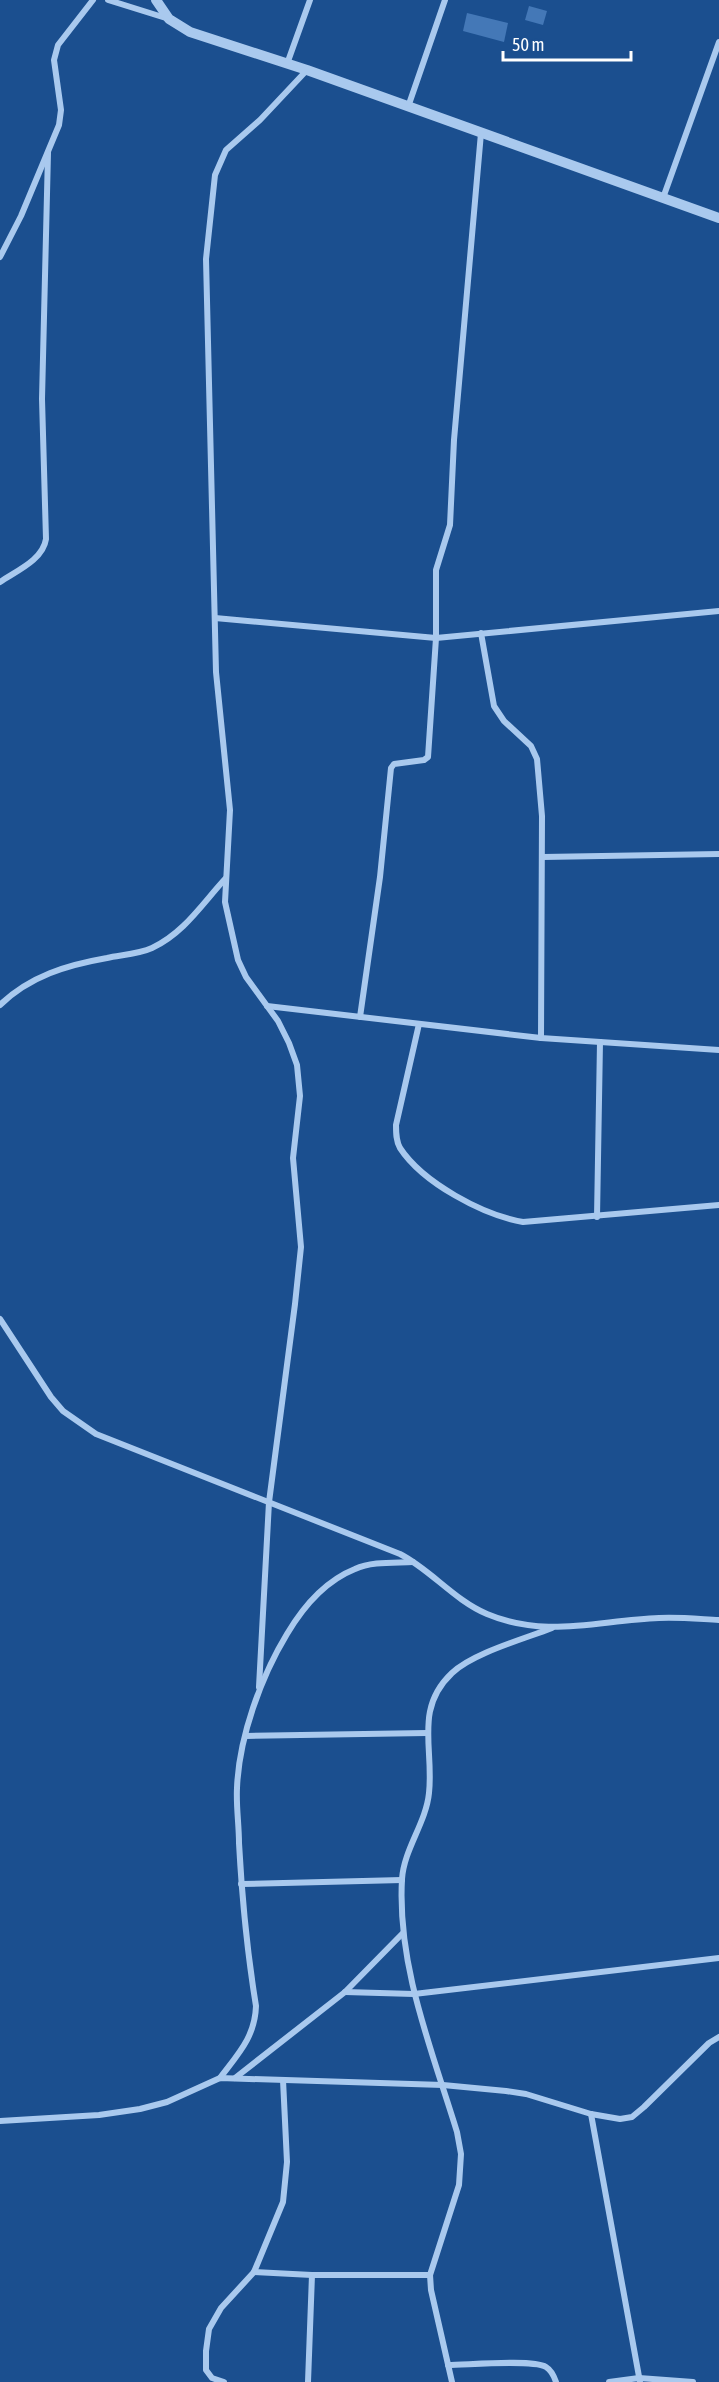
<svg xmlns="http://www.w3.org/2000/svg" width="719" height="2382" font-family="'Asap Condensed',sans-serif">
<rect width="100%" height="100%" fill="#1b4f8f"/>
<!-- building -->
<g fill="#4478b7">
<polygon points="529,6 547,11 543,25 525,20"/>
<polygon points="467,13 508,23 504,42 463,31"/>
</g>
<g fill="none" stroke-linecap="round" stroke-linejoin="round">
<!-- minor -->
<g stroke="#a9c9ee" stroke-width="6">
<polyline points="108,0 169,19"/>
<polyline points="287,64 310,0"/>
<polyline points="408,107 445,0"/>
<polyline points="663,198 719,42"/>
<polyline points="0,257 21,216 59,125 61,110 54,60 58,45 93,0"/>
<path d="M0,582C16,571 43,560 46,539L42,399L48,153"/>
<polyline points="215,618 436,638 719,611"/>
<polyline points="481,633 494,706 504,721 531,746 537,759 542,816 541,1038"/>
<polyline points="543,857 719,854"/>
<path d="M0,1005C30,976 67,965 107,958C121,955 139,954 152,948C184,933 202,904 225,879"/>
<polyline points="267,1006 541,1038 719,1050"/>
<polyline points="360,1017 380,877 391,768 394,764 424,760 428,757 436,638 436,570 450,525 454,440 481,133"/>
<path d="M419,1024L396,1125C396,1133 396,1141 400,1148C423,1183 483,1215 523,1222L719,1205"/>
<polyline points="597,1217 600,1042"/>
<path d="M0,1319L51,1397L63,1411L96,1434L400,1554C431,1570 454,1600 487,1614C546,1639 599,1620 659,1618C679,1617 699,1619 719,1620"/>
<polyline points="259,1687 269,1502 295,1304 301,1247 293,1158 300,1096 297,1065 289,1043 278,1021 246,977 238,960 225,902 230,810 216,672 206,259 215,175 226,150 260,120 307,70"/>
<polyline points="246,1736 427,1733"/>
<polyline points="241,1884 402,1880"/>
<polyline points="345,1992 414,1994 719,1958"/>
<path d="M220,2078C238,2054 255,2037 256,2006C247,1951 242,1898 239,1843C239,1825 236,1806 237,1788C239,1737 261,1677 287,1634C303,1607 325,1581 355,1569C372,1561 395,1563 413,1562"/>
<polyline points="235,2078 345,1992 403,1933"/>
<polyline points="591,2114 640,2382"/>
<polyline points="0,2121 99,2115 140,2109 167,2102 220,2078 443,2085 506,2091 526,2094 591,2114 620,2119 632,2117 644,2107 709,2043 719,2037"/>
<polyline points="254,2272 312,2275 430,2275"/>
<path d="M448,2365C467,2365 533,2359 546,2367C551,2370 554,2376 556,2382"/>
<polyline points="224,2382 212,2378 206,2370 206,2351 209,2329 221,2308 254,2272 283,2202 287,2162 283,2080"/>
<polyline points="308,2382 312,2275"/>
<path d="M452,2382L431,2290L430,2275L459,2185L461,2154L457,2132C432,2050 397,1966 402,1879C404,1849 426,1823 429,1793C434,1748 414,1709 452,1673C473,1653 524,1639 552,1628"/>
<polyline points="609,2382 639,2378 693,2382"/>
</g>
<!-- tertiary -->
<polyline stroke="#a9c9ee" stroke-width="10" points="156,0 169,19 190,32 307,70 719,218"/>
</g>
<!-- scale -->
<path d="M503 51v9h128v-9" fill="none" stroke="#ffffff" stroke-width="3"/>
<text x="512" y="51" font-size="18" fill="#ffffff" stroke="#1b4f8f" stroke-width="4.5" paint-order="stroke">50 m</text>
</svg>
